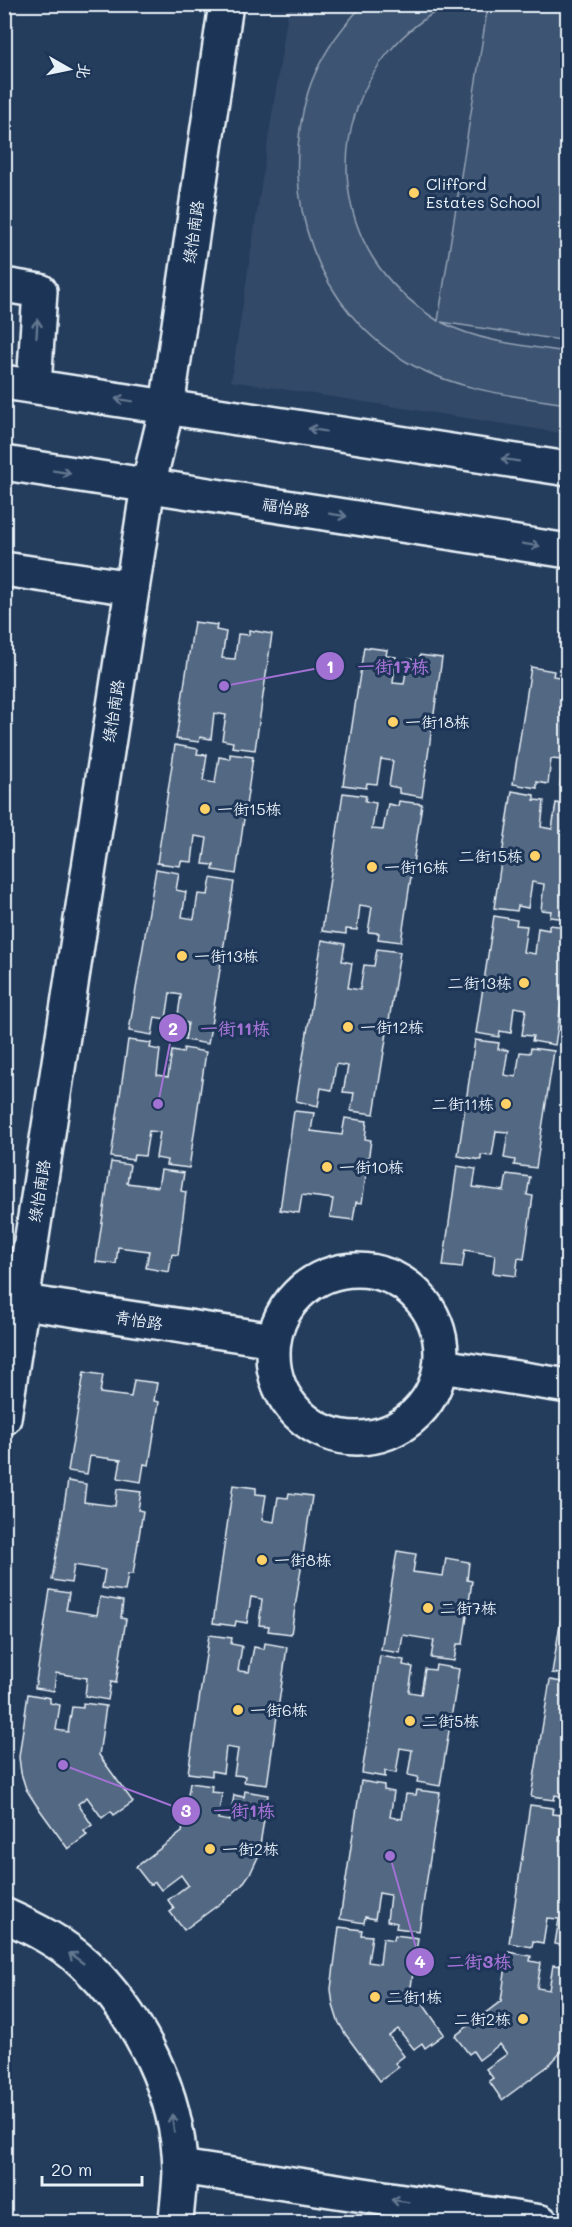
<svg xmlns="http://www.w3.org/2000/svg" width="572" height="2227" font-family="Mali,'LXGW WenKai TC',sans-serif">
<rect width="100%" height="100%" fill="#253d5d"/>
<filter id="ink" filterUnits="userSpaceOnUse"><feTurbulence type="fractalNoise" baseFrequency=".0167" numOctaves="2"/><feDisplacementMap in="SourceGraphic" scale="12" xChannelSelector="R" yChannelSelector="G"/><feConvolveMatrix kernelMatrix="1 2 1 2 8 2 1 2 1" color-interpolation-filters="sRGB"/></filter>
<g filter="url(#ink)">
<!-- built -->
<polygon fill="#334a68" points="289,5 567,5 567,434 231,381"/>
<!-- green -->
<path fill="#3e5472" stroke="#93a2b5" stroke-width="1.5" d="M363,5H448C356,51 317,167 373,258C389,284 412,304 438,321L488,5H567V341L441,322C480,342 525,346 567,352V404C515,396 462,391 414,366C316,313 277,196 308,92C318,60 340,29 363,5Z"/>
<!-- building -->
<g fill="#536782" stroke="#e8f1f8" stroke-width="1.5">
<polygon points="194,622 217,625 216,630 226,632 222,658 235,659 238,634 249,635 249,630 272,634 255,750 232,747 233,742 222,740 226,715 214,713 211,739 200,737 199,742 176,739"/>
<polygon points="364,647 387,650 386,656 396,657 393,683 404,684 408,659 419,660 420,655 442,658 422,797 399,793 399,788 389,786 393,761 381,759 377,784 367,783 366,788 343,785"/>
<polygon points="531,667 554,671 553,676 564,678 560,703 568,704 568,787 560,786 563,760 551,759 548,784 537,782 537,788 513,784"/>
<polygon points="175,745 198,749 197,754 207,755 203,781 215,783 219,757 230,759 230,754 253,757 236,874 213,870 214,865 203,864 207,838 195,836 192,862 181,861 180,866 157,863"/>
<polygon points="512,791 534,795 534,800 544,801 541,827 552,829 556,803 567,805 568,800 568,919 550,917 551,911 541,910 544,884 532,882 528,908 518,906 517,911 494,908"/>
<polygon points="343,793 366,796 365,801 376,803 372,829 383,830 388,804 398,806 399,801 422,804 401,942 378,939 379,933 368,932 372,907 360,905 357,930 346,929 346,934 322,931"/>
<polygon points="156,869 179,873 176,890 186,892 182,917 194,919 198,894 208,895 211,878 234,882 208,1044 185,1040 188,1023 177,1021 181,995 170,993 166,1019 155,1017 152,1035 129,1031"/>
<polygon points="494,916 517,920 516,925 527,926 523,952 535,954 538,928 549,930 549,925 568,927 568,959 555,1045 532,1041 533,1036 522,1035 526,1009 514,1007 511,1033 500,1031 499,1037 476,1033"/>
<polygon points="322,940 345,944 342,961 352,963 348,988 360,990 364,965 374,966 377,949 400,952 374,1114 351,1111 354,1093 343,1092 348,1066 336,1064 332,1090 321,1088 318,1106 296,1101"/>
<polygon points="128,1040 151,1043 150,1048 160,1050 157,1075 168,1077 172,1051 183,1053 184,1048 206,1052 189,1168 166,1165 167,1160 156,1158 160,1132 149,1131 145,1156 134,1155 133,1160 111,1157"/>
<polygon points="475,1040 499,1043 498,1049 508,1050 504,1075 516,1077 520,1052 530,1053 531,1048 554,1051 536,1168 514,1165 515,1160 504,1158 508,1132 496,1131 492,1156 481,1155 481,1160 458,1156"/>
<polygon points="294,1111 314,1113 311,1131 342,1135 345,1118 367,1121 365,1139 371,1140 362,1203 356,1202 353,1220 330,1217 333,1199 302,1195 299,1213 280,1210"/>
<polygon points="111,1162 130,1165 127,1183 158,1187 161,1170 184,1173 181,1191 186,1192 178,1255 172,1254 169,1272 146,1268 149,1251 118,1247 116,1264 96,1262"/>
<polygon points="457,1166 476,1169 473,1187 504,1191 507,1174 530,1177 527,1195 533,1196 524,1259 518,1258 516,1276 493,1273 495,1255 465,1250 462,1268 443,1266"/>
<polygon points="84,1372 103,1375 100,1393 131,1397 134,1380 157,1383 154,1401 159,1402 149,1465 144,1464 141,1482 118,1478 121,1460 90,1456 87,1474 68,1471"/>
<polygon points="68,1481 86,1484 84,1502 115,1506 117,1489 141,1492 138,1510 143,1511 133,1574 128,1574 125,1591 102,1588 105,1570 74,1565 71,1583 52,1580"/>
<polygon points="233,1485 256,1488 256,1494 266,1495 262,1520 274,1522 278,1497 288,1498 289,1493 312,1496 291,1634 268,1631 269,1626 259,1625 262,1599 251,1597 247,1623 236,1621 235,1626 213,1623"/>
<polygon points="397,1551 416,1554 413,1572 443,1576 446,1558 469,1562 467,1580 472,1581 463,1644 457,1644 454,1661 431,1658 434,1640 403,1635 400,1653 381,1650"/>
<polygon points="568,1575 568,1675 552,1673"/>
<polygon points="50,1590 69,1593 66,1610 97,1615 100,1597 123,1601 121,1618 126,1619 116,1683 111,1682 108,1700 85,1696 87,1678 56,1673 54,1691 35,1688"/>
<polygon points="209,1635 232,1638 231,1644 242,1646 238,1671 249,1672 254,1647 264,1649 265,1643 287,1647 267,1785 244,1782 245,1776 234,1775 238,1749 226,1747 223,1773 212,1771 212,1776 188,1773"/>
<polygon points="380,1656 404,1660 403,1665 413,1667 409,1692 421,1694 425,1669 435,1670 436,1665 459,1669 440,1786 417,1782 418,1777 408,1775 412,1750 400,1748 396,1773 385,1771 385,1777 362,1773"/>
<polygon points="550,1680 568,1683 568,1786 566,1797 555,1795 554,1800 531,1797"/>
<polygon points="28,1694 50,1698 50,1703 60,1705 56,1730 68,1732 72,1707 83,1708 83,1703 106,1706 99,1755 133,1802 114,1815 111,1811 102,1818 87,1797 78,1804 92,1825 84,1831 87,1835 68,1849 35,1803 26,1789 21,1773 19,1757"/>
<polygon points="361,1781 384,1785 384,1790 394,1792 390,1817 402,1819 406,1794 416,1795 417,1790 440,1793 419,1931 396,1928 397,1923 387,1921 390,1895 379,1893 375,1919 365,1917 364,1923 340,1919"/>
<polygon points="190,1783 212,1786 211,1792 222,1793 218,1819 230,1821 234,1795 244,1797 245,1791 268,1795 258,1857 251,1872 242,1885 229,1897 184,1930 170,1912 174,1909 168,1900 188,1885 181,1875 161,1890 155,1882 150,1885 136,1867 182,1832"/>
<polygon points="530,1805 553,1808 552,1814 562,1815 559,1841 568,1842 568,1952 564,1952 565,1946 555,1944 559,1919 547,1918 543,1943 533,1941 532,1947 509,1943"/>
<polygon points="339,1927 362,1930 361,1935 372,1936 368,1962 380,1964 383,1938 394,1940 395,1935 418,1938 411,1987 444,2034 425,2048 422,2043 414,2049 398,2029 389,2036 404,2056 395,2063 399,2067 380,2081 346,2035 338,2021 333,2005 331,1989"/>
<polygon points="508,1952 531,1956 530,1961 541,1963 537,1988 549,1990 553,1965 563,1966 564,1961 568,1961 568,2045 548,2066 502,2100 489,2081 493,2078 486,2069 507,2054 500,2044 479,2060 473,2051 469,2054 455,2036 501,2001"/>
</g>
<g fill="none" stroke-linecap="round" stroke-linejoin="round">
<!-- minor casing -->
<g stroke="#e8f1f8" stroke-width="38">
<g id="minor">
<polyline points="4,285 40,291 34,386"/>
<polyline points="4,382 568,469"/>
<polyline points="4,463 568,551"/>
<polyline points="4,569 132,588"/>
<circle cx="357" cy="1354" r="84"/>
<polyline points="4,1299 274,1340"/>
<polyline points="441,1366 568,1386"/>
<polyline points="4,1418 148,486 167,407 226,4"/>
<path d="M4,1915C33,1928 63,1943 86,1965C139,2016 178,2093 180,2168C180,2186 177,2204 176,2222"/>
<polyline points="180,2167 541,2222"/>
</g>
</g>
<!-- minor -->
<use href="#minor" stroke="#1d3557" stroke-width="33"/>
</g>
<!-- one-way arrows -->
<defs><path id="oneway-shaft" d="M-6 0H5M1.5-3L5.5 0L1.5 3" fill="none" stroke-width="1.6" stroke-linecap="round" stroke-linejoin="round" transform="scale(1.5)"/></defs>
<g stroke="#64778f">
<use href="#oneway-shaft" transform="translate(37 328) rotate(-87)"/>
<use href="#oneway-shaft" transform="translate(124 400) rotate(-171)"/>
<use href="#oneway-shaft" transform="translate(317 430) rotate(-171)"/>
<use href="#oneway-shaft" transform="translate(510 460) rotate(-171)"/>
<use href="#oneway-shaft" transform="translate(62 472) rotate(9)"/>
<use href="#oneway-shaft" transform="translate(338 515) rotate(9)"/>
<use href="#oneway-shaft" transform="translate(531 545) rotate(9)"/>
<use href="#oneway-shaft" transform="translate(76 1958) rotate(-144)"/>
<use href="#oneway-shaft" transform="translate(173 2123) rotate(-98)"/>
<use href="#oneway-shaft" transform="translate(400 2201) rotate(-171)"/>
</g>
</g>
<!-- markers -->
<g fill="#ffd166" stroke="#1d3557" stroke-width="2">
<circle cx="414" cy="193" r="6"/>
<circle cx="393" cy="722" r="6"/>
<circle cx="205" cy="809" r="6"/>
<circle cx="535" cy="856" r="6"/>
<circle cx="372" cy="867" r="6"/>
<circle cx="182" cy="956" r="6"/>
<circle cx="524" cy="983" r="6"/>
<circle cx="348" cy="1027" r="6"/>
<circle cx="506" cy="1104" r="6"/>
<circle cx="327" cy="1167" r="6"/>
<circle cx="262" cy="1560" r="6"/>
<circle cx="428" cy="1608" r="6"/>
<circle cx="238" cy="1710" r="6"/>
<circle cx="410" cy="1721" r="6"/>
<circle cx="210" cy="1849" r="6"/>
<circle cx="375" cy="1997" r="6"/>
<circle cx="523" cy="2019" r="6"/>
</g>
<g text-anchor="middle" stroke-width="6" stroke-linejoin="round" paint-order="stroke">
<!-- poi labels -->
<g font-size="16" fill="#e8f1f8" stroke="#1d3557" text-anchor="start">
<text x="426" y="190">Clifford<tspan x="426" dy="18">Estates School</tspan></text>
<text x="405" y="728">一街18栋</text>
<text x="217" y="815">一街15栋</text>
<text x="523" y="862" text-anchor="end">二街15栋</text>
<text x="384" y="873">一街16栋</text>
<text x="194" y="962">一街13栋</text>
<text x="512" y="989" text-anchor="end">二街13栋</text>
<text x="360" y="1033">一街12栋</text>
<text x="494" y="1110" text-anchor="end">二街11栋</text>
<text x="339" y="1173">一街10栋</text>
<text x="274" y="1566">一街8栋</text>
<text x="440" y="1614">二街7栋</text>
<text x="250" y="1716">一街6栋</text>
<text x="422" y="1727">二街5栋</text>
<text x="222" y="1855">一街2栋</text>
<text x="387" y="2003">二街1栋</text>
<text x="511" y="2025" text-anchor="end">二街2栋</text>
</g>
<!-- street labels -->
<g font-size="16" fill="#e8f1f8" stroke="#1d3557">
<text transform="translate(193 232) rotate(-82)" y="6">绿怡南路</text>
<text transform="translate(286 507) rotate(9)" y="6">福怡路</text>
<text transform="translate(113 711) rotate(-81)" y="6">绿怡南路</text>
<text transform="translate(39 1191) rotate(-81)" y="6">绿怡南路</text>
<text transform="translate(139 1320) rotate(9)" y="6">青怡路</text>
</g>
</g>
<!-- callouts -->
<path fill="none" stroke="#a171d3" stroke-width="2" d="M224 686L330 666M158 1104L173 1028M63 1765L186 1811M390 1856L420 1962"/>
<g fill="#a171d3" stroke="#1d3557" stroke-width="2">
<circle cx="224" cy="686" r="6"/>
<circle cx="158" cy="1104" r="6"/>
<circle cx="63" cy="1765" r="6"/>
<circle cx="390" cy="1856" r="6"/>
<circle cx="330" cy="666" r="15"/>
<circle cx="173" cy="1028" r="15"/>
<circle cx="186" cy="1811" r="15"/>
<circle cx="420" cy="1962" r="15"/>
</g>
<g font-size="18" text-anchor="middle" font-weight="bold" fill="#fff">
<text x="330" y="673">1</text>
<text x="173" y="1035">2</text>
<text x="186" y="1817">3</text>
<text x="420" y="1968">4</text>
</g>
<g font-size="18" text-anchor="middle" font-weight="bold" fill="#a171d3" stroke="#1d3557" stroke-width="6" stroke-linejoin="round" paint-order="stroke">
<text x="393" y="673">一街17栋</text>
<text x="235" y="1035">一街11栋</text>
<text x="244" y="1817">一街1栋</text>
<text x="479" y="1968">二街3栋</text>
</g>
<!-- margin -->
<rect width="572" height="2227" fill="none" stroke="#1d3557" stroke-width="24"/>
<rect x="12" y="12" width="548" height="2203" fill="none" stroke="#e8f1f8" stroke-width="2" filter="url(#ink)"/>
<!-- north arrow -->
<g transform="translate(69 69) rotate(99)" stroke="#1d3557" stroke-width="4.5" paint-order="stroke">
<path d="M0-4.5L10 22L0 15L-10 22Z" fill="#e8f1f8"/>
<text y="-9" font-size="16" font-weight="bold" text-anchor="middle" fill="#e8f1f8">北</text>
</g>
<!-- scale -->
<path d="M42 2176v9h100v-9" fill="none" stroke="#e8f1f8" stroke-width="3"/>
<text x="51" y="2176" font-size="18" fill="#e8f1f8" stroke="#1d3557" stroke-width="4.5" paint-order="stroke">20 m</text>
</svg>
